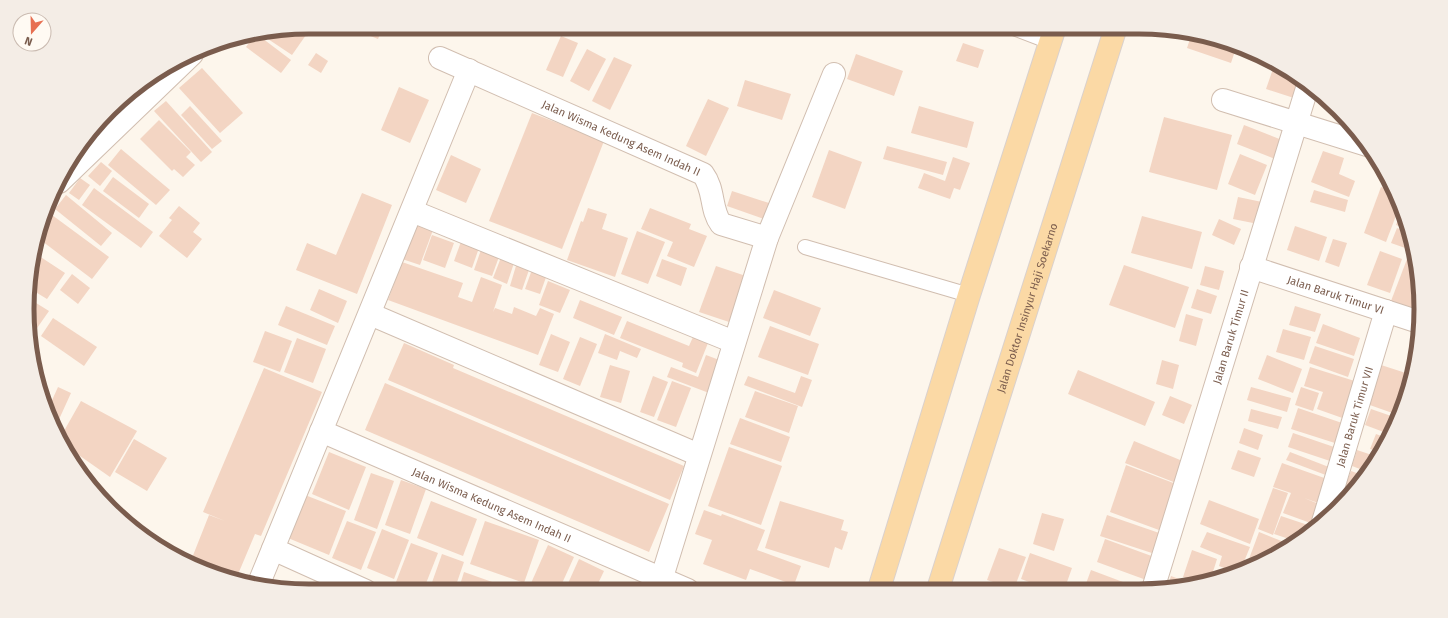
<svg xmlns="http://www.w3.org/2000/svg" width="1448" height="618" font-family="'Fira Sans',sans-serif">
<rect width="100%" height="100%" fill="#fdf6ec"/>
<!-- building -->
<g fill="#f3d5c3">
<polygon points="348,27 383,27 378,39"/>
<polygon points="297,29 306,35 292,55 262,35"/>
<polygon points="258,35 291,60 281,73 246,47 254,36"/>
<polygon points="561,36 578,43 563,77 546,70"/>
<polygon points="1191,36 1230,42 1237,45 1231,63 1187,48"/>
<polygon points="963,43 984,50 978,68 956,61"/>
<polygon points="587,49 606,59 589,91 570,81"/>
<polygon points="316,53 328,61 321,73 308,65"/>
<polygon points="856,54 903,71 894,96 847,79"/>
<polygon points="614,57 632,65 610,110 592,101"/>
<polygon points="1274,66 1288,70 1302,81 1297,99 1266,89"/>
<polygon points="202,68 243,113 220,133 179,88"/>
<polygon points="745,80 791,94 782,120 737,106"/>
<polygon points="399,87 429,100 410,143 381,130"/>
<polygon points="708,99 729,108 706,156 686,146"/>
<polygon points="166,101 212,152 201,162 154,111"/>
<polygon points="190,106 222,141 212,149 181,115"/>
<polygon points="919,106 974,122 967,148 911,133"/>
<polygon points="532,113 604,141 562,249 489,221"/>
<polygon points="1164,117 1232,135 1217,190 1149,172"/>
<polygon points="159,120 191,152 186,157 195,165 183,177 174,169 172,171 140,139"/>
<polygon points="1244,125 1282,140 1275,159 1237,144"/>
<polygon points="887,146 947,162 943,175 883,159"/>
<polygon points="121,149 170,190 156,205 108,165"/>
<polygon points="829,150 862,162 845,209 812,197"/>
<polygon points="1323,151 1344,158 1339,174 1355,181 1349,197 1311,182"/>
<polygon points="1240,154 1267,165 1255,195 1228,184"/>
<polygon points="451,155 481,169 466,203 436,190"/>
<polygon points="953,157 970,163 960,190 954,188 950,199 918,188 924,173 945,181"/>
<polygon points="101,162 112,171 100,186 88,176"/>
<polygon points="113,177 149,204 139,218 103,191"/>
<polygon points="80,178 90,185 79,200 69,193"/>
<polygon points="1381,187 1395,192 1400,205 1386,242 1364,233"/>
<polygon points="94,188 153,232 141,248 82,205"/>
<polygon points="1314,190 1348,200 1345,212 1310,202"/>
<polygon points="732,191 772,204 767,220 727,206"/>
<polygon points="362,193 392,205 357,294 296,270 307,243 336,255"/>
<polygon points="66,195 112,233 101,246 55,209"/>
<polygon points="1238,197 1262,202 1258,224 1233,219"/>
<polygon points="179,206 200,223 193,232 202,239 187,258 159,236 172,220 169,218"/>
<polygon points="588,208 607,214 602,229 628,238 615,277 567,260 581,221 583,222"/>
<polygon points="650,208 691,224 689,229 707,236 694,267 667,256 673,242 641,229"/>
<polygon points="1402,210 1406,221 1409,230 1396,225"/>
<polygon points="52,215 109,257 92,279 38,238 42,228"/>
<polygon points="1142,216 1202,232 1192,269 1131,253"/>
<polygon points="1219,219 1241,229 1234,245 1212,235"/>
<polygon points="414,224 433,230 420,265 402,259"/>
<polygon points="1295,226 1327,237 1319,261 1287,250"/>
<polygon points="1397,228 1410,233 1412,240 1408,249 1391,243"/>
<polygon points="637,231 665,242 648,284 621,274"/>
<polygon points="432,235 454,243 445,268 423,260"/>
<polygon points="462,239 480,245 472,268 454,261"/>
<polygon points="1333,239 1347,243 1339,267 1325,262"/>
<polygon points="1412,246 1420,291 1420,312 1391,301"/>
<polygon points="482,247 500,254 492,276 474,270"/>
<polygon points="1380,251 1402,259 1390,293 1367,285"/>
<polygon points="33,252 65,273 47,299 29,288"/>
<polygon points="502,255 515,260 507,284 493,278"/>
<polygon points="518,259 531,264 522,290 510,286"/>
<polygon points="662,259 687,268 681,286 656,276"/>
<polygon points="402,262 463,283 458,297 472,302 481,277 502,285 493,312 495,308 512,314 514,307 536,316 540,308 554,314 538,355 388,300"/>
<polygon points="534,264 549,269 540,294 525,289"/>
<polygon points="1124,265 1189,287 1175,328 1109,305"/>
<polygon points="716,266 746,276 729,322 699,312"/>
<polygon points="1205,266 1224,271 1219,290 1200,285"/>
<polygon points="72,274 90,288 78,304 60,290"/>
<polygon points="548,281 570,290 560,313 539,305"/>
<polygon points="319,289 347,301 338,323 310,310"/>
<polygon points="1197,289 1217,296 1211,314 1191,308"/>
<polygon points="774,290 821,308 810,336 763,318"/>
<polygon points="28,298 49,311 35,331 29,327"/>
<polygon points="580,300 622,317 614,335 573,318"/>
<polygon points="286,306 335,326 327,345 278,325"/>
<polygon points="1295,306 1321,314 1315,332 1289,325"/>
<polygon points="1186,314 1203,319 1196,346 1179,341"/>
<polygon points="53,318 97,347 84,366 41,336"/>
<polygon points="627,321 689,346 693,337 708,343 696,373 682,367 683,363 620,338"/>
<polygon points="1323,324 1360,338 1354,356 1316,343"/>
<polygon points="770,326 819,344 808,375 758,357"/>
<polygon points="1283,329 1311,337 1304,360 1276,352"/>
<polygon points="265,331 292,341 280,372 253,362"/>
<polygon points="551,334 570,342 558,372 539,365"/>
<polygon points="605,334 641,349 637,358 620,351 617,360 598,353"/>
<polygon points="580,337 597,344 580,386 563,379"/>
<polygon points="297,338 326,349 313,383 284,372"/>
<polygon points="404,343 454,365 453,368 684,466 670,500 388,380"/>
<polygon points="1315,346 1354,359 1348,377 1309,363"/>
<polygon points="31,348 36,350 32,357 31,351"/>
<polygon points="706,355 722,361 709,393 667,377 671,367 698,377"/>
<polygon points="1267,355 1302,369 1293,393 1258,379"/>
<polygon points="1162,360 1179,365 1173,389 1156,384"/>
<polygon points="610,365 630,371 621,403 600,397"/>
<polygon points="1381,365 1412,375 1406,399 1398,415 1367,404"/>
<polygon points="1310,367 1361,383 1348,420 1317,409 1323,392 1304,386"/>
<polygon points="264,368 322,392 261,536 255,534 236,579 218,576 190,563 209,515 225,521 203,512"/>
<polygon points="1078,370 1155,402 1145,426 1068,394"/>
<polygon points="653,376 668,382 654,417 640,412"/>
<polygon points="748,376 795,393 801,376 812,380 802,407 744,385"/>
<polygon points="672,381 691,388 676,427 657,420"/>
<polygon points="385,383 669,504 649,552 365,430"/>
<polygon points="58,387 71,393 56,426 49,407"/>
<polygon points="1251,387 1291,398 1287,412 1247,400"/>
<polygon points="1301,387 1319,393 1313,411 1295,405"/>
<polygon points="755,391 798,406 789,433 745,417"/>
<polygon points="1170,396 1192,405 1184,424 1162,415"/>
<polygon points="81,401 137,431 110,477 63,444 60,438"/>
<polygon points="1298,408 1345,424 1338,444 1291,429"/>
<polygon points="1251,409 1282,417 1278,429 1248,421"/>
<polygon points="1371,409 1397,418 1389,434 1365,425"/>
<polygon points="740,418 790,437 781,462 730,444"/>
<polygon points="1244,428 1263,435 1258,450 1239,443"/>
<polygon points="1293,433 1337,448 1333,462 1288,447"/>
<polygon points="1376,434 1387,438 1380,452 1370,449"/>
<polygon points="134,439 167,458 147,491 115,472"/>
<polygon points="1134,441 1185,462 1176,483 1125,463"/>
<polygon points="729,447 782,466 761,525 708,506"/>
<polygon points="1238,450 1261,458 1254,477 1231,469"/>
<polygon points="1357,450 1378,457 1368,472 1352,466"/>
<polygon points="329,452 366,467 349,510 312,494"/>
<polygon points="1290,452 1334,469 1331,477 1286,460"/>
<polygon points="1282,463 1330,480 1321,504 1304,498 1324,506 1316,525 1283,513 1291,493 1273,487"/>
<polygon points="1126,465 1176,484 1159,530 1110,512"/>
<polygon points="1351,471 1365,476 1353,489 1345,486"/>
<polygon points="371,473 394,481 377,529 354,520"/>
<polygon points="401,480 426,489 410,534 385,525"/>
<polygon points="1273,488 1288,493 1273,535 1258,529"/>
<polygon points="305,495 346,511 329,555 288,538"/>
<polygon points="1209,500 1259,519 1250,544 1200,524"/>
<polygon points="431,501 477,519 463,556 417,538"/>
<polygon points="780,501 844,520 841,530 848,532 842,550 835,547 829,568 765,548"/>
<polygon points="704,510 721,516 722,514 765,530 757,550 801,566 794,585 750,569 746,580 703,564 712,540 695,534"/>
<polygon points="1042,513 1064,519 1054,551 1033,544"/>
<polygon points="1107,515 1165,535 1158,555 1100,536"/>
<polygon points="1281,516 1311,526 1309,532 1295,541 1274,534"/>
<polygon points="347,521 376,532 361,570 332,558"/>
<polygon points="485,521 539,540 524,583 470,564"/>
<polygon points="382,529 409,540 394,579 367,568"/>
<polygon points="1207,532 1250,547 1241,569 1232,571 1219,566 1222,556 1200,547"/>
<polygon points="1259,532 1284,542 1280,551 1264,562 1246,567"/>
<polygon points="1105,539 1157,558 1149,581 1097,562"/>
<polygon points="411,543 438,553 423,591 396,582"/>
<polygon points="548,545 574,557 559,590 528,590"/>
<polygon points="999,548 1026,557 1014,589 987,580"/>
<polygon points="1192,550 1217,559 1211,578 1197,582 1183,577"/>
<polygon points="1030,553 1072,568 1067,582 1073,584 1071,589 1048,589 1021,579"/>
<polygon points="442,554 464,562 454,591 429,591"/>
<polygon points="579,559 604,571 595,590 565,590"/>
<polygon points="1091,570 1123,582 1122,586 1127,589 1084,589"/>
<polygon points="464,572 495,583 492,590 458,591"/>
<polygon points="1171,576 1190,583 1190,584 1176,589 1167,588"/>
<polygon points="603,583 618,590 600,590"/>
<polygon points="1029,583 1044,589 1027,589"/>
</g>
<g fill="none" stroke-linecap="round" stroke-linejoin="round">
<!-- lane casing -->
<g stroke="#d1beb0" stroke-width="16">
<g id="lane">
<polyline points="1011,27 1050,42"/>
<polyline points="805,247 969,295"/>
</g>
</g>
<!-- street casing -->
<g stroke="#d1beb0" stroke-width="24">
<g id="street">
<path id="s1" d="M440,58L703,174C715,190 710,209 721,224L767,238"/>
<polyline points="1223,100 1367,145"/>
<polyline points="59,182 192,54"/>
<polyline points="412,211 734,342"/>
<path id="s2" d="M1251,267L1419,322"/>
<polyline points="370,314 699,455"/>
<path id="s3" d="M321,431L688,590"/>
<path id="s4" d="M1323,522L1386,311"/>
<polyline points="273,549 366,591"/>
<polyline points="259,583 469,70"/>
<path id="s5" d="M1153,589L1308,85"/>
<polyline points="658,590 767,238 834,74"/>
</g>
</g>
<!-- primary casing -->
<g stroke="#dad1cd" stroke-width="24">
<g id="primary">
<polyline points="879,589 969,295 1055,27"/>
<path id="s6" d="M938,589L1116,27"/>
</g>
</g>
<!-- lane -->
<use href="#lane" stroke="#fff" stroke-width="14"/>
<!-- street -->
<use href="#street" stroke="#fff" stroke-width="22"/>
<!-- primary -->
<use href="#primary" stroke="#fbd9a5" stroke-width="22"/>
</g>
<g text-anchor="middle" stroke-width="3" stroke-linejoin="round" paint-order="stroke">
<!-- street labels -->
<g font-size="11" fill="#7a5c4d" stroke="#fffaf3">
<text dy="4" stroke="none"><textPath href="#s1" startOffset="198">Jalan Wisma Kedung Asem Indah II</textPath></text>
<text dy="4" stroke="none"><textPath href="#s2" startOffset="89">Jalan Baruk Timur VI</textPath></text>
<text dy="4" stroke="none"><textPath href="#s6" startOffset="295">Jalan Doktor Insinyur Haji Soekarno</textPath></text>
<text dy="4" stroke="none"><textPath href="#s5" startOffset="264">Jalan Baruk Timur II</textPath></text>
<text dy="4" stroke="none"><textPath href="#s4" startOffset="110">Jalan Baruk Timur VII</textPath></text>
<text dy="4" stroke="none"><textPath href="#s3" startOffset="186">Jalan Wisma Kedung Asem Indah II</textPath></text>
</g>
</g>
<!-- crop -->
<path d="M0 0H1448V618H0ZM309 34H1139A275 275 0 0 1 1414 309V309A275 275 0 0 1 1139 584H309A275 275 0 0 1 34 309V309A275 275 0 0 1 309 34Z" fill="#f4ede6" fill-rule="evenodd"/>
<path fill="none" stroke="#7a5c4d" stroke-width="5" d="M309 34H1139A275 275 0 0 1 1414 309V309A275 275 0 0 1 1139 584H309A275 275 0 0 1 34 309V309A275 275 0 0 1 309 34Z"/>
<!-- north arrow -->
<g transform="translate(32 32) rotate(200)"><circle r="19" fill="#fffaf3" stroke="#cabbb1"/>
<path d="M0-3L7 15L0 10L-7 15Z" fill="#e76f51"/>
<text y="-6" font-size="11" font-weight="bold" text-anchor="middle" fill="#7a5c4d">N</text>
</g>
</svg>
